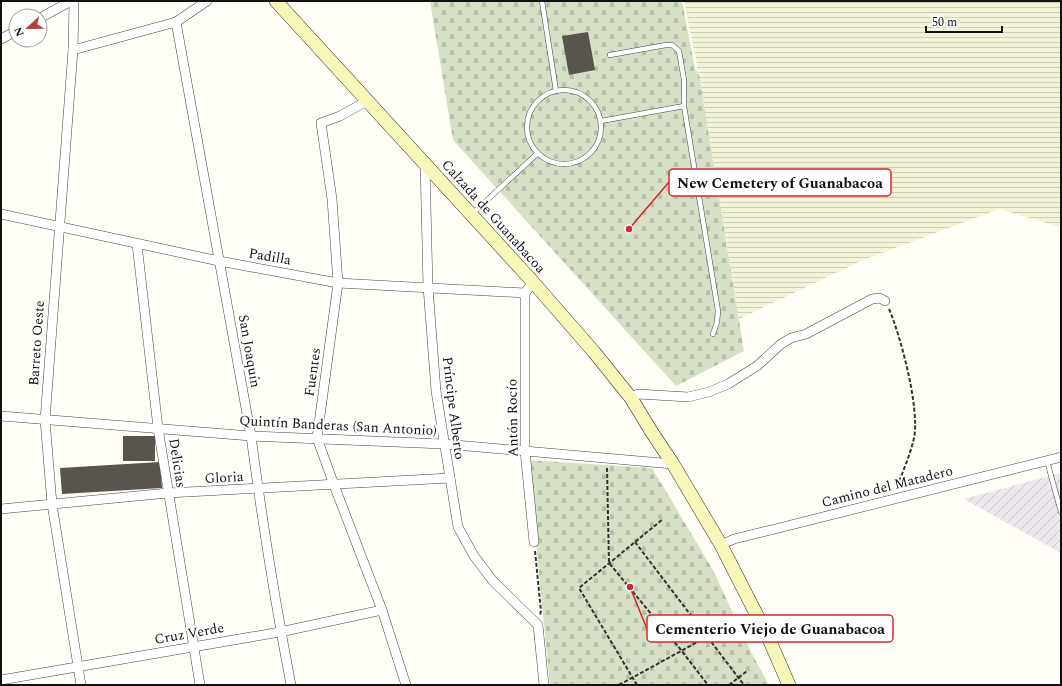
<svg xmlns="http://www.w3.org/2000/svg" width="1062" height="686" font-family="Spectral,serif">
<defs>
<pattern id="industrial-furrows" width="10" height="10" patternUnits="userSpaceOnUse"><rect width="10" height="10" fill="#eee7ee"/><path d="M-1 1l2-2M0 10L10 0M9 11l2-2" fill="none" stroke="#cbc5cb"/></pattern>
<pattern id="farmland-rules" width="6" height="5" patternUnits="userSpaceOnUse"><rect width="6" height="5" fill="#f2f3d7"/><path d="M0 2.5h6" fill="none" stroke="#cecfb8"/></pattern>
<pattern id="cemetery-stones" width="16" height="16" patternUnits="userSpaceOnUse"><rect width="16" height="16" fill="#d5e0c7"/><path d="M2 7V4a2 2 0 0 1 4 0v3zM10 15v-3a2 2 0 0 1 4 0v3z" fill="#b6bfaa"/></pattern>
</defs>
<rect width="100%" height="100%" fill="#fefdf6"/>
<!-- industrial -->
<polygon fill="url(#industrial-furrows)" points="1061,473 1061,553 964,499"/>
<!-- farmland -->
<polygon fill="url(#farmland-rules)" points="684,1 1061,1 1061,227 999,209 863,260 739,319 699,74"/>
<!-- cemetery -->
<g fill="url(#cemetery-stones)">
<polygon points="430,1 682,1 695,69 699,74 744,351 676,386 453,140"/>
<polygon points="528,460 652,468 713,570 751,652 769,685 550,685"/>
</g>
<!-- building -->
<g fill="#59544e">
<polygon points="588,32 595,70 569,75 562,36"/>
<rect x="123" y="436" width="32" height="25"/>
<polygon points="160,462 162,488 62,494 60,468"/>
</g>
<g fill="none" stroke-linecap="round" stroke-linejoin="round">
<!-- service casing -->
<g stroke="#444" stroke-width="5.5">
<g id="service">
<polyline points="542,1 556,91"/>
<polyline points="610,55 666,45 672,45 679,51 684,80 684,106"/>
<circle cx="564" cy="127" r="37"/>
<polyline points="601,121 684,106 718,311 717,322 713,334"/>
<polyline points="472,214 538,153"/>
<polyline points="1047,461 1061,512"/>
</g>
</g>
<!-- minor casing -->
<g stroke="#444" stroke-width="10">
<g id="minor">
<polyline points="74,1 73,50 45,420 52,504 81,685"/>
<polyline points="40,18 71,1"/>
<path d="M176,22L251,436C262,519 275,602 291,685"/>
<polyline points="1,39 16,31"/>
<polyline points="73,50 176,22 207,1"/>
<polyline points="367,101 340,116 321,123 332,199 338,283 317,438 334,485 382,610 406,685"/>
<polyline points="425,164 428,287 436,391 458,527 474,556 493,581 538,625 544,685"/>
<polyline points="1,214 219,261 338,283 525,293 533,282"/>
<polyline points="137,244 158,428 200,685"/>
<polyline points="525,293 525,451 534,542"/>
<polyline points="631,398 638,394 688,397 709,392 728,384 757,366 781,344 791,338 806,334 872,299 880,298 885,301"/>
<polyline points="1,416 251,436 444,444 673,464"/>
<polyline points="1,509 168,493 450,478"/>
<polyline points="721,545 734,539 775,529 1061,457"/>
<polyline points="1,680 280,632 382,610"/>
</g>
</g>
<!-- secondary casing -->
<g stroke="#333" stroke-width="14">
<polyline id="secondary" points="276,1 533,282 594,352 631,398 651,431 673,464 721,545 769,639 789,685"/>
</g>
<!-- path -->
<g stroke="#333" stroke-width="2" stroke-dasharray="4 2" stroke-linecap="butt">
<path d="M889,309C901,337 920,409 914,438C910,456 902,473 896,490"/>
<polyline points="607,468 609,563 681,650 708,685"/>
<polyline points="635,542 744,685"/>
<polyline points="535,551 541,611 540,615"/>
<polyline points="619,685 732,623"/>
<polyline points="637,685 579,588 663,519"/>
<polyline points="729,685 747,671"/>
</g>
<!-- service -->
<use href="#service" stroke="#fff" stroke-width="4.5"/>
<!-- minor -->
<use href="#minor" stroke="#fff" stroke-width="9"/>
<!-- secondary -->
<use href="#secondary" stroke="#f6f7b8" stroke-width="13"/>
</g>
<g text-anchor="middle" stroke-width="4" stroke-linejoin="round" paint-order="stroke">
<!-- street labels -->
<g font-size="14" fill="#111" stroke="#fff">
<text transform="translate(494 216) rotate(48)" y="5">Calzada de Guanabacoa</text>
<text transform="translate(270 256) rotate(10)" y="5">Padilla</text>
<text transform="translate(36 343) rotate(-86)" y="5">Barreto Oeste</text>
<text transform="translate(250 351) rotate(80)" y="5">San Joaquín</text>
<text transform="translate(312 372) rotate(-82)" y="5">Fuentes</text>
<text transform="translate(454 408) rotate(83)" y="5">Príncipe Alberto</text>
<text transform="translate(512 418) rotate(-91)" y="5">Antón Rocío</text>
<text transform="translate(338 425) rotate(3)" y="5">Quintín Banderas (San Antonio)</text>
<text transform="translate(178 463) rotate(81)" y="5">Delicias</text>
<text transform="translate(224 477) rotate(-3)" y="5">Gloria</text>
<text transform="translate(887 486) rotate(-14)" y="5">Camino del Matadero</text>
<text transform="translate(189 633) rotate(-10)" y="5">Cruz Verde</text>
</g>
</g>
<!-- callouts -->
<path fill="none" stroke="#d62828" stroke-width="1.5" d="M629 229L669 182M630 587L647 629"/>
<g fill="#d62828" stroke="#fff" stroke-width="1.5">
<circle cx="629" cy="229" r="4"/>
<circle cx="630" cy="587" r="4"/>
</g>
<g fill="#fff" stroke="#d62828" stroke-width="1.5">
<rect x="669" y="169" width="222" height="27" rx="4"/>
<rect x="647" y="615" width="246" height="27" rx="4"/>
</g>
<g font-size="15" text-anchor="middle" font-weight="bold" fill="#111">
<text x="780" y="188">New Cemetery of Guanabacoa</text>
<text x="770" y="634">Cementerio Viejo de Guanabacoa</text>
</g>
<!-- border -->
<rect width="1062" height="686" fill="none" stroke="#111111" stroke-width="4"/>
<!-- north arrow -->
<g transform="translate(28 28) rotate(248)"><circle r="19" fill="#ffffff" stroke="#a0a0a0"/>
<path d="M0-3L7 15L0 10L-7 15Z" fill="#b43f35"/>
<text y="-6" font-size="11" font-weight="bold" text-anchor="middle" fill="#111111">N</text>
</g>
<!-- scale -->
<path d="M926 26v6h76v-6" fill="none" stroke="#111111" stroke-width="2"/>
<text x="932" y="26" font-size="12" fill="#111111" stroke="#ffffff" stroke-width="3" paint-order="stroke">50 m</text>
</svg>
